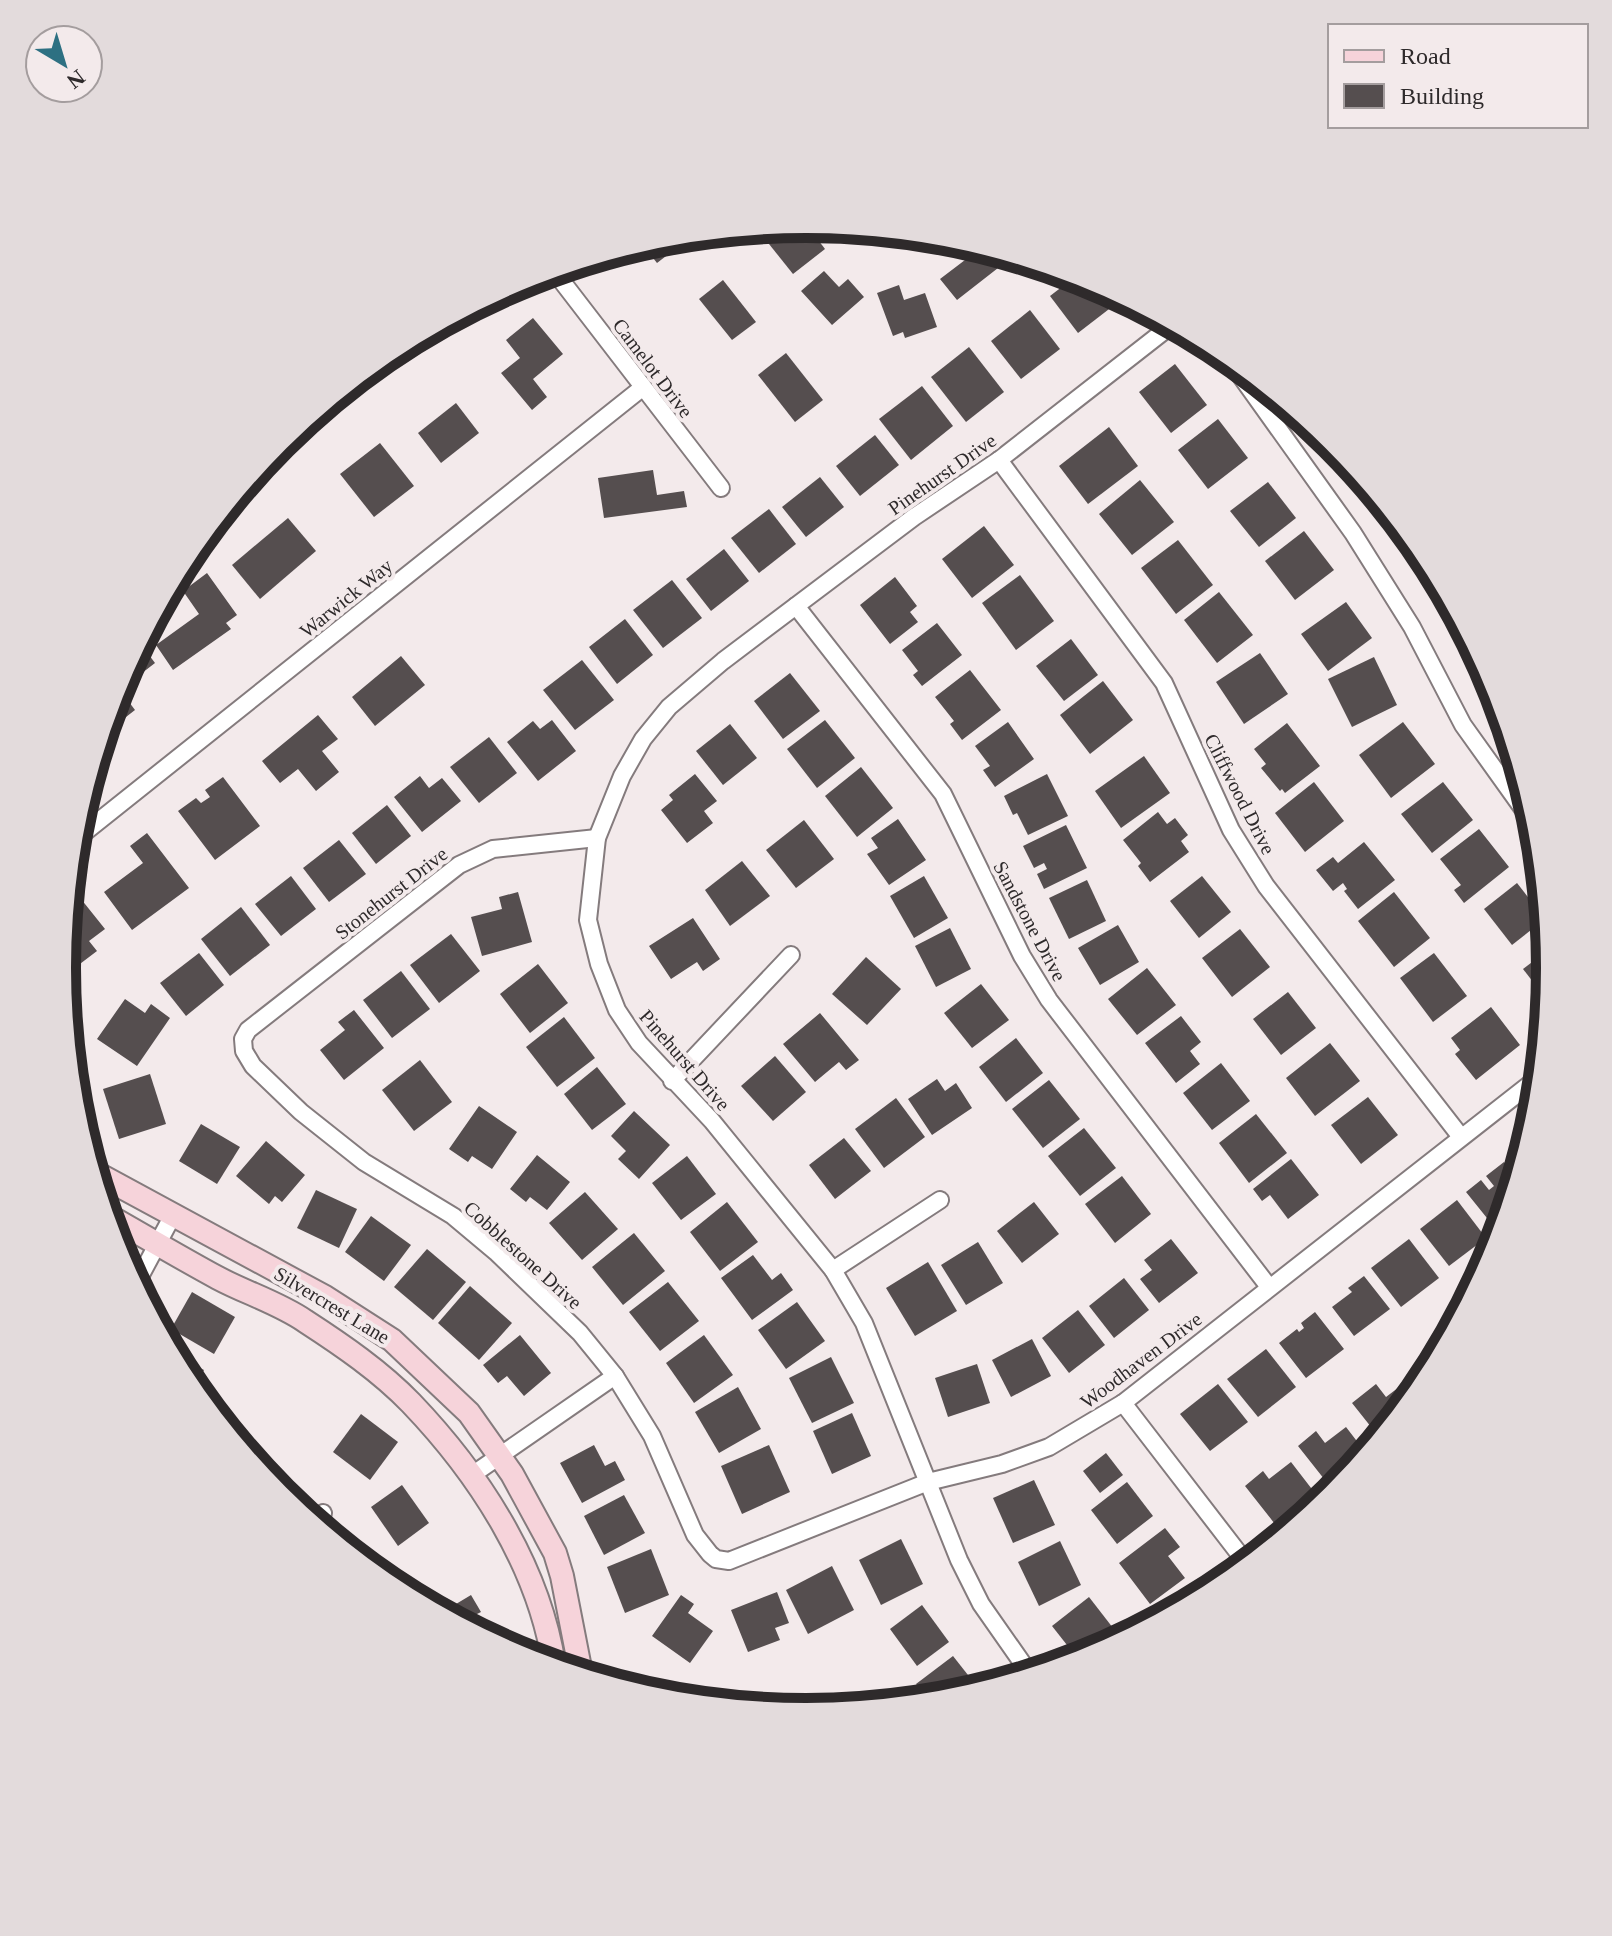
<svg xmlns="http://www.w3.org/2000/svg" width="1612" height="1936" font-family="Georgia,serif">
<rect width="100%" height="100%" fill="#f3eaeb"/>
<!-- building -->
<g fill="#554e4f">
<polygon points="806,224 825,249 793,274 765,239 780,227"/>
<polygon points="678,237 683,243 657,263 642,244"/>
<polygon points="962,242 982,248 998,268 957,300 940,279 965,260 955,247"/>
<polygon points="824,271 839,287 848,279 864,297 832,325 801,291"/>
<polygon points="1076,276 1096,283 1113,306 1078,333 1050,296"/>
<polygon points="723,280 756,322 732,340 699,299"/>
<polygon points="899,285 904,300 925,293 937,327 905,338 903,332 893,336 877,293"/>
<polygon points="1030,310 1060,349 1021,379 991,341"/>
<polygon points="533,318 563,354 533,379 547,397 532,410 501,373 520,358 506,340"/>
<polygon points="969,347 1004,392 966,422 931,377"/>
<polygon points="786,353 823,400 795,422 758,375"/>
<polygon points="1175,364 1207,405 1171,433 1139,392"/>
<polygon points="922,386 953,426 911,460 879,419"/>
<polygon points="456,403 479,433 441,463 418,433"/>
<polygon points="1218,419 1248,458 1208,489 1178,450"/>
<polygon points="1109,427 1138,466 1088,504 1059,466"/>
<polygon points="875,435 899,465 860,496 836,466"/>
<polygon points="380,443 414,486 374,517 340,474"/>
<polygon points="653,470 657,495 684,491 687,507 604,518 598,478"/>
<polygon points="820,477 844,507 806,537 782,507"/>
<polygon points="1140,480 1174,522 1132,555 1099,514"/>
<polygon points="1268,482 1296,518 1259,547 1230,511"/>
<polygon points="769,509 796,544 759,573 731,538"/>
<polygon points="288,518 316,551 260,599 232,565"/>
<polygon points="984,526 1014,565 972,598 942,559"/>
<polygon points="1304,531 1334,570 1295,600 1265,561"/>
<polygon points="1178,540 1213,585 1176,614 1141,568"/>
<polygon points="724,549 749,581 711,611 686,579"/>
<polygon points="207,573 237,615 226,623 231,629 173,670 156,645 199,614 183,591"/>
<polygon points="1020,575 1054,621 1016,650 982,603"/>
<polygon points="895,577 917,606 910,612 918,622 890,644 860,605"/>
<polygon points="672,580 702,618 663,648 633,610"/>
<polygon points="1219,592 1253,635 1217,663 1184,620"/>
<polygon points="1346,602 1372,638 1328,671 1301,634"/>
<polygon points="625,619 653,655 617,684 589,647"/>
<polygon points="937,623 962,655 922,686 913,675 918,671 902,650"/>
<polygon points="1071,639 1098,675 1064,701 1036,666"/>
<polygon points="140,643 155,663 120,690 135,710 117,724 109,714 119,683"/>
<polygon points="1260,653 1288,694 1244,724 1216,682"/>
<polygon points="401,656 425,685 375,726 352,697"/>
<polygon points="1374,657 1397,705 1352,727 1328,679"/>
<polygon points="582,660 614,700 575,730 543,690"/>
<polygon points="970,670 1001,710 962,740 950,724 954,721 935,697"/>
<polygon points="790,673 820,711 783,739 754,701"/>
<polygon points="1103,681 1133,720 1090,754 1060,715"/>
<polygon points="318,715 338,739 322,751 339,772 316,791 298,769 280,783 262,761"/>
<polygon points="552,720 576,751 538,781 507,742 533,721 540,729"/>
<polygon points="825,720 855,758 817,788 787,749"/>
<polygon points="1008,722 1034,759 995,787 983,770 990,766 975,746"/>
<polygon points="1403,722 1435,764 1391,798 1359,755"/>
<polygon points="1287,723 1320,766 1285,793 1282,789 1280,791 1261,768 1266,764 1254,749"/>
<polygon points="730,724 757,758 723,785 696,751"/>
<polygon points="489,737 517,773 479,803 450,767"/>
<polygon points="1144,756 1170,793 1121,828 1095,791"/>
<polygon points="861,767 893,808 857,837 825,796"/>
<polygon points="695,774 717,801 704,811 713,823 687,843 661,810 673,800 669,795"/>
<polygon points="1047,774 1068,816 1028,835 1017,813 1013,815 1004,796"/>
<polygon points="420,776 429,788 442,778 461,801 422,832 394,797"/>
<polygon points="223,777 260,826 215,860 178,811 196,798 201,803 210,797 205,790"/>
<polygon points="1314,782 1344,821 1305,852 1275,813"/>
<polygon points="1443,782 1473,820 1432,853 1401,814"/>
<polygon points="387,805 411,836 376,864 352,833"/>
<polygon points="1158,812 1167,824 1175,818 1188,835 1181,841 1189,852 1150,882 1138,866 1141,863 1123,840"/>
<polygon points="898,819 926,860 889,885 867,854 878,848 871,838"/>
<polygon points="804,820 834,859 796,888 766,850"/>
<polygon points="1066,825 1087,868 1044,889 1037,874 1047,869 1044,863 1034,868 1023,846"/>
<polygon points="1479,829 1509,867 1464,903 1454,890 1461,885 1440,859"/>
<polygon points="147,833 189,888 132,930 104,892 143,863 130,846"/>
<polygon points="339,840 366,874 329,902 303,868"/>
<polygon points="1364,842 1395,880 1358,909 1344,891 1347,889 1343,883 1333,891 1316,870 1333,857 1338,863"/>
<polygon points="742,861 770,896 730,926 705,890"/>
<polygon points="291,876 316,909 281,936 255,904"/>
<polygon points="924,876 948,918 914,938 890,896"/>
<polygon points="1202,876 1231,912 1199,938 1170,901"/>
<polygon points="1087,880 1106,921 1069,939 1049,898"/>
<polygon points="1517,883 1545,919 1512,945 1484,909"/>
<polygon points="518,892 532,942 482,956 471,917 502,909 499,897"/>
<polygon points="1394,892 1430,938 1394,967 1358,921"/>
<polygon points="81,899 105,929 89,941 97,951 68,973 62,966 68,909"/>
<polygon points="241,907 270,945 230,976 201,939"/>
<polygon points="693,918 720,959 703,971 697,962 671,979 649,946"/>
<polygon points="1118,925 1139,962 1100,985 1078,948"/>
<polygon points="950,928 971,969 936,987 915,946"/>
<polygon points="1240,929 1270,967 1232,997 1202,958"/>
<polygon points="451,934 480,971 439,1003 410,965"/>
<polygon points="1548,950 1550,968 1547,1000 1523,969"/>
<polygon points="199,953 224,985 186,1016 160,983"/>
<polygon points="1434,953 1467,996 1433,1022 1400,978"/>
<polygon points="866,957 901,989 867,1025 832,994"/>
<polygon points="538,964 568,1003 530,1033 500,994"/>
<polygon points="1147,968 1176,1005 1137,1035 1108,999"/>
<polygon points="401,971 430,1009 392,1038 363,1000"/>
<polygon points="981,984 1009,1020 972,1048 944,1013"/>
<polygon points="1288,992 1316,1028 1281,1055 1253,1019"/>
<polygon points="125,999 145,1013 151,1004 170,1018 137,1066 97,1039"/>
<polygon points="1491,1007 1520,1045 1476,1080 1455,1054 1460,1050 1451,1038"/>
<polygon points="354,1010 384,1048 344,1080 320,1050 345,1030 338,1022"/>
<polygon points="820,1013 859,1060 846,1070 839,1062 815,1082 783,1044"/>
<polygon points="1181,1016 1201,1042 1190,1051 1200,1064 1176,1083 1145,1043"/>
<polygon points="564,1017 595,1058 557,1087 526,1047"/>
<polygon points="1016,1038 1043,1073 1006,1102 979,1067"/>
<polygon points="1330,1043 1360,1081 1315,1116 1286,1078"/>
<polygon points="775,1056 806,1092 773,1121 741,1086"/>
<polygon points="420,1060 452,1102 414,1131 382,1090"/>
<polygon points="1221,1063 1250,1101 1212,1130 1183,1093"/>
<polygon points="597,1067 626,1104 592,1130 564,1094"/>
<polygon points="150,1074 166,1124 119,1139 103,1089"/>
<polygon points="937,1079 945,1091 956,1083 972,1108 932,1135 908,1099"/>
<polygon points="1049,1080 1080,1119 1043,1148 1012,1109"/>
<polygon points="1368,1097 1398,1135 1361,1164 1331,1125"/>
<polygon points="896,1098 925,1137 884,1168 855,1129"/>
<polygon points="479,1106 517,1132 492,1169 472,1156 468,1162 449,1149"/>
<polygon points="634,1111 670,1145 639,1179 618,1159 626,1151 611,1136"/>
<polygon points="1256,1114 1287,1153 1249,1183 1219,1143"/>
<polygon points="201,1124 240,1147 217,1184 179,1161"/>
<polygon points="1084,1128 1116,1168 1080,1196 1048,1156"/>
<polygon points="844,1138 871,1171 835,1199 809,1165"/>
<polygon points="266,1141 305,1175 282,1202 275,1196 269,1204 236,1176"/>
<polygon points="537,1155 570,1182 547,1210 530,1197 526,1202 510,1189"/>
<polygon points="687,1156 716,1194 681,1220 652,1183"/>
<polygon points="1291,1159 1319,1195 1288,1219 1270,1195 1262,1201 1253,1189"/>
<polygon points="1504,1162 1516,1178 1503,1221 1495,1228 1466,1192 1481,1180 1489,1190 1494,1186 1486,1176"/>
<polygon points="1122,1176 1151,1214 1115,1243 1085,1204"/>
<polygon points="316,1190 357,1209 339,1248 297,1228"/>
<polygon points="585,1192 618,1229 582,1260 549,1223"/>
<polygon points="1457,1200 1486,1238 1449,1266 1420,1229"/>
<polygon points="727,1202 758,1242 720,1271 690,1232"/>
<polygon points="1034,1202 1059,1234 1022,1263 997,1231"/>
<polygon points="371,1216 411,1245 384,1281 345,1252"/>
<polygon points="634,1233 665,1271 623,1305 592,1267"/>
<polygon points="1171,1239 1198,1273 1159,1303 1140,1279 1152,1270 1144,1260"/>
<polygon points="1409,1239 1439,1278 1401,1307 1371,1268"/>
<polygon points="978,1242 1003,1283 966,1305 941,1265"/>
<polygon points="427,1249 466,1282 433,1320 394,1287"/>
<polygon points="753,1255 772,1280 781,1273 793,1290 752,1320 721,1278"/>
<polygon points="928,1262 957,1311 915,1336 886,1288"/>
<polygon points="1364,1276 1390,1309 1354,1336 1332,1307 1352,1292 1348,1288"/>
<polygon points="1124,1278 1149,1310 1114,1338 1089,1306"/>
<polygon points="668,1282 699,1321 660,1351 629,1312"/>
<polygon points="470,1286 512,1323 479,1360 438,1323"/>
<polygon points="192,1292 235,1317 214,1354 171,1329"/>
<polygon points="797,1302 825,1341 786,1369 758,1330"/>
<polygon points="1078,1310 1105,1345 1069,1373 1042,1338"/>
<polygon points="1315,1312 1344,1349 1306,1378 1279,1343 1297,1329 1299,1332 1304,1328 1301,1323"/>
<polygon points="520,1335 551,1373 524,1396 507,1376 498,1383 483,1365"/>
<polygon points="704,1335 733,1375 694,1403 666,1363"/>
<polygon points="1032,1339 1051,1376 1011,1397 992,1360"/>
<polygon points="1447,1339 1430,1372 1420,1360"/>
<polygon points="1266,1349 1296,1387 1258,1417 1227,1379"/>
<polygon points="173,1354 204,1370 194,1389 187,1381"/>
<polygon points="831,1357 854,1403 812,1423 789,1378"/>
<polygon points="977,1364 990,1403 948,1417 935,1378"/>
<polygon points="1411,1378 1419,1388 1379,1437 1352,1403 1376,1384 1386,1397"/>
<polygon points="1218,1384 1248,1422 1210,1451 1180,1414"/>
<polygon points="738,1387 761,1429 719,1453 695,1412"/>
<polygon points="852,1413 871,1456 832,1474 813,1431"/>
<polygon points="361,1414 398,1442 370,1480 333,1452"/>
<polygon points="1346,1427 1366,1453 1345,1479 1332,1489 1298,1446 1316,1431 1325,1443"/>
<polygon points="594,1445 605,1466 615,1461 625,1480 582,1503 560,1463"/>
<polygon points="769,1445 790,1492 742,1514 721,1466"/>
<polygon points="240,1446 270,1463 263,1474"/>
<polygon points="1106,1453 1123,1475 1100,1493 1083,1471"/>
<polygon points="1291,1462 1318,1497 1278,1528 1245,1486 1263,1471 1269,1479"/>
<polygon points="1034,1480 1055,1525 1013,1543 993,1498"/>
<polygon points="1127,1482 1153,1516 1117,1544 1091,1510"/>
<polygon points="402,1485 429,1523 398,1546 371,1507"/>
<polygon points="624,1495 645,1533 604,1555 584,1516"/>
<polygon points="1165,1528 1180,1547 1168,1556 1185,1578 1150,1604 1119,1563"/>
<polygon points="901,1539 923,1584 881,1605 859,1560"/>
<polygon points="1060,1541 1081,1585 1039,1606 1018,1562"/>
<polygon points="651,1549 669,1595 625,1613 607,1567"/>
<polygon points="832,1566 854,1610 808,1634 786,1590"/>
<polygon points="777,1592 789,1623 775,1628 780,1640 748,1652 731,1610"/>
<polygon points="471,1595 481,1612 473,1616 484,1635 441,1613"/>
<polygon points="681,1595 694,1604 688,1613 713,1631 690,1663 652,1636"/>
<polygon points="1089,1597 1120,1637 1090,1656 1078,1659 1052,1626"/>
<polygon points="922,1605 949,1642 917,1666 890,1629"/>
<polygon points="953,1656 979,1689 951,1698 928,1700 916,1684"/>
</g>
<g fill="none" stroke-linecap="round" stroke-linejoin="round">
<!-- street casing -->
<g stroke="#847b7d" stroke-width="20">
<g id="street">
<polyline points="554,271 721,488"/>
<polyline points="1225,354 1353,533 1412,627 1463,725 1536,827"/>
<polyline points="999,460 1164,683 1231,830 1266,886 1461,1137"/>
<polyline points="796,606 943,794 1022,956 1049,1000 1269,1287"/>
<polyline points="597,838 493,849 459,865 248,1030 243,1039 244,1051 253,1066 301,1112 364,1162 453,1216 496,1252 580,1333 615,1376 652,1436 695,1535 710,1554 716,1559 729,1561 928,1482 1002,1464 1049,1447 1123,1403 1539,1077"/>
<polyline points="75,840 642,388"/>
<polyline points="672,1081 791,955"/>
<polyline points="833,1270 940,1200"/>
<polyline points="136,1284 173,1215"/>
<polyline points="1123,1403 1247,1564"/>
<polyline points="472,1475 615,1376"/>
<polyline points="316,1524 323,1513"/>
<polyline points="1030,1674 981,1604 959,1560 864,1323 833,1270 712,1121 639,1043 617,1010 599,964 588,920 597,838 622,776 643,739 669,707 723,661 914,517 999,460 1173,324"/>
</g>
</g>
<!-- secondary casing -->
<g stroke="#847b7d" stroke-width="26">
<g id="secondary">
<polyline points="94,1172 325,1297 392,1340 469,1413 512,1474 555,1553 562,1576 581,1673"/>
<path d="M107,1215C144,1236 181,1258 218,1278C246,1293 279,1303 305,1321C342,1345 380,1371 411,1403C479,1474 539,1566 554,1665"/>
</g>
</g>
<!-- street -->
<use href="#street" stroke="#fff" stroke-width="16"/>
<!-- secondary -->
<use href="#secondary" stroke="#f6d3da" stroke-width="22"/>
</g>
<g text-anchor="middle" stroke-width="8" stroke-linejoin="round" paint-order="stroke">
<!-- street labels -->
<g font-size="20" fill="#2e2a2b" stroke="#f3eaeb">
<text transform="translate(653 368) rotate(53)" y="7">Camelot Drive</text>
<text transform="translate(942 474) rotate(-35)" y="7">Pinehurst Drive</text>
<text transform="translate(346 598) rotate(-39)" y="7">Warwick Way</text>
<text transform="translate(1240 794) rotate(63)" y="7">Cliffwood Drive</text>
<text transform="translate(391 893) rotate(-38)" y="7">Stonehurst Drive</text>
<text transform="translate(1030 921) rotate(62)" y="7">Sandstone Drive</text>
<text transform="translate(685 1060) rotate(49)" y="7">Pinehurst Drive</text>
<text transform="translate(523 1255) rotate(42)" y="7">Cobblestone Drive</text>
<text transform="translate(332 1305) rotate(31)" y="7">Silvercrest Lane</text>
<text transform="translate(1141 1360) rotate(-37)" y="7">Woodhaven Drive</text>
</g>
</g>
<!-- crop -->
<path d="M0 0H1612V1936H0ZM76 968a730 730 0 1 1 1460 0a730 730 0 1 1-1460 0Z" fill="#e3dbdc" fill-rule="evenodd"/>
<path fill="none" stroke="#2e2a2b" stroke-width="10" d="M76 968a730 730 0 1 1 1460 0a730 730 0 1 1-1460 0Z"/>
<!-- legend -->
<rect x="1328" y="24" width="260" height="104" fill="#f3eaeb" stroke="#a49d9e" stroke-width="2"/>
<rect x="1344" y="50" width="40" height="12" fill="#f6d3da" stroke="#a49d9e" stroke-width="2"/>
<text x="1400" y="64" font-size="24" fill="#2e2a2b">Road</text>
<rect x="1344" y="84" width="40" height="24" fill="#554e4f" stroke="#a49d9e" stroke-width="2"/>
<text x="1400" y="104" font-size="24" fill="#2e2a2b">Building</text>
<!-- north arrow -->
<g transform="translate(64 64) rotate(142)"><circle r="38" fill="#f3eaeb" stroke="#a49d9e" stroke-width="2"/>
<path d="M0-6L14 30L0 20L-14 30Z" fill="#2d7082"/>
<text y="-12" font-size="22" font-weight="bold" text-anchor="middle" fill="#2e2a2b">N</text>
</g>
</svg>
